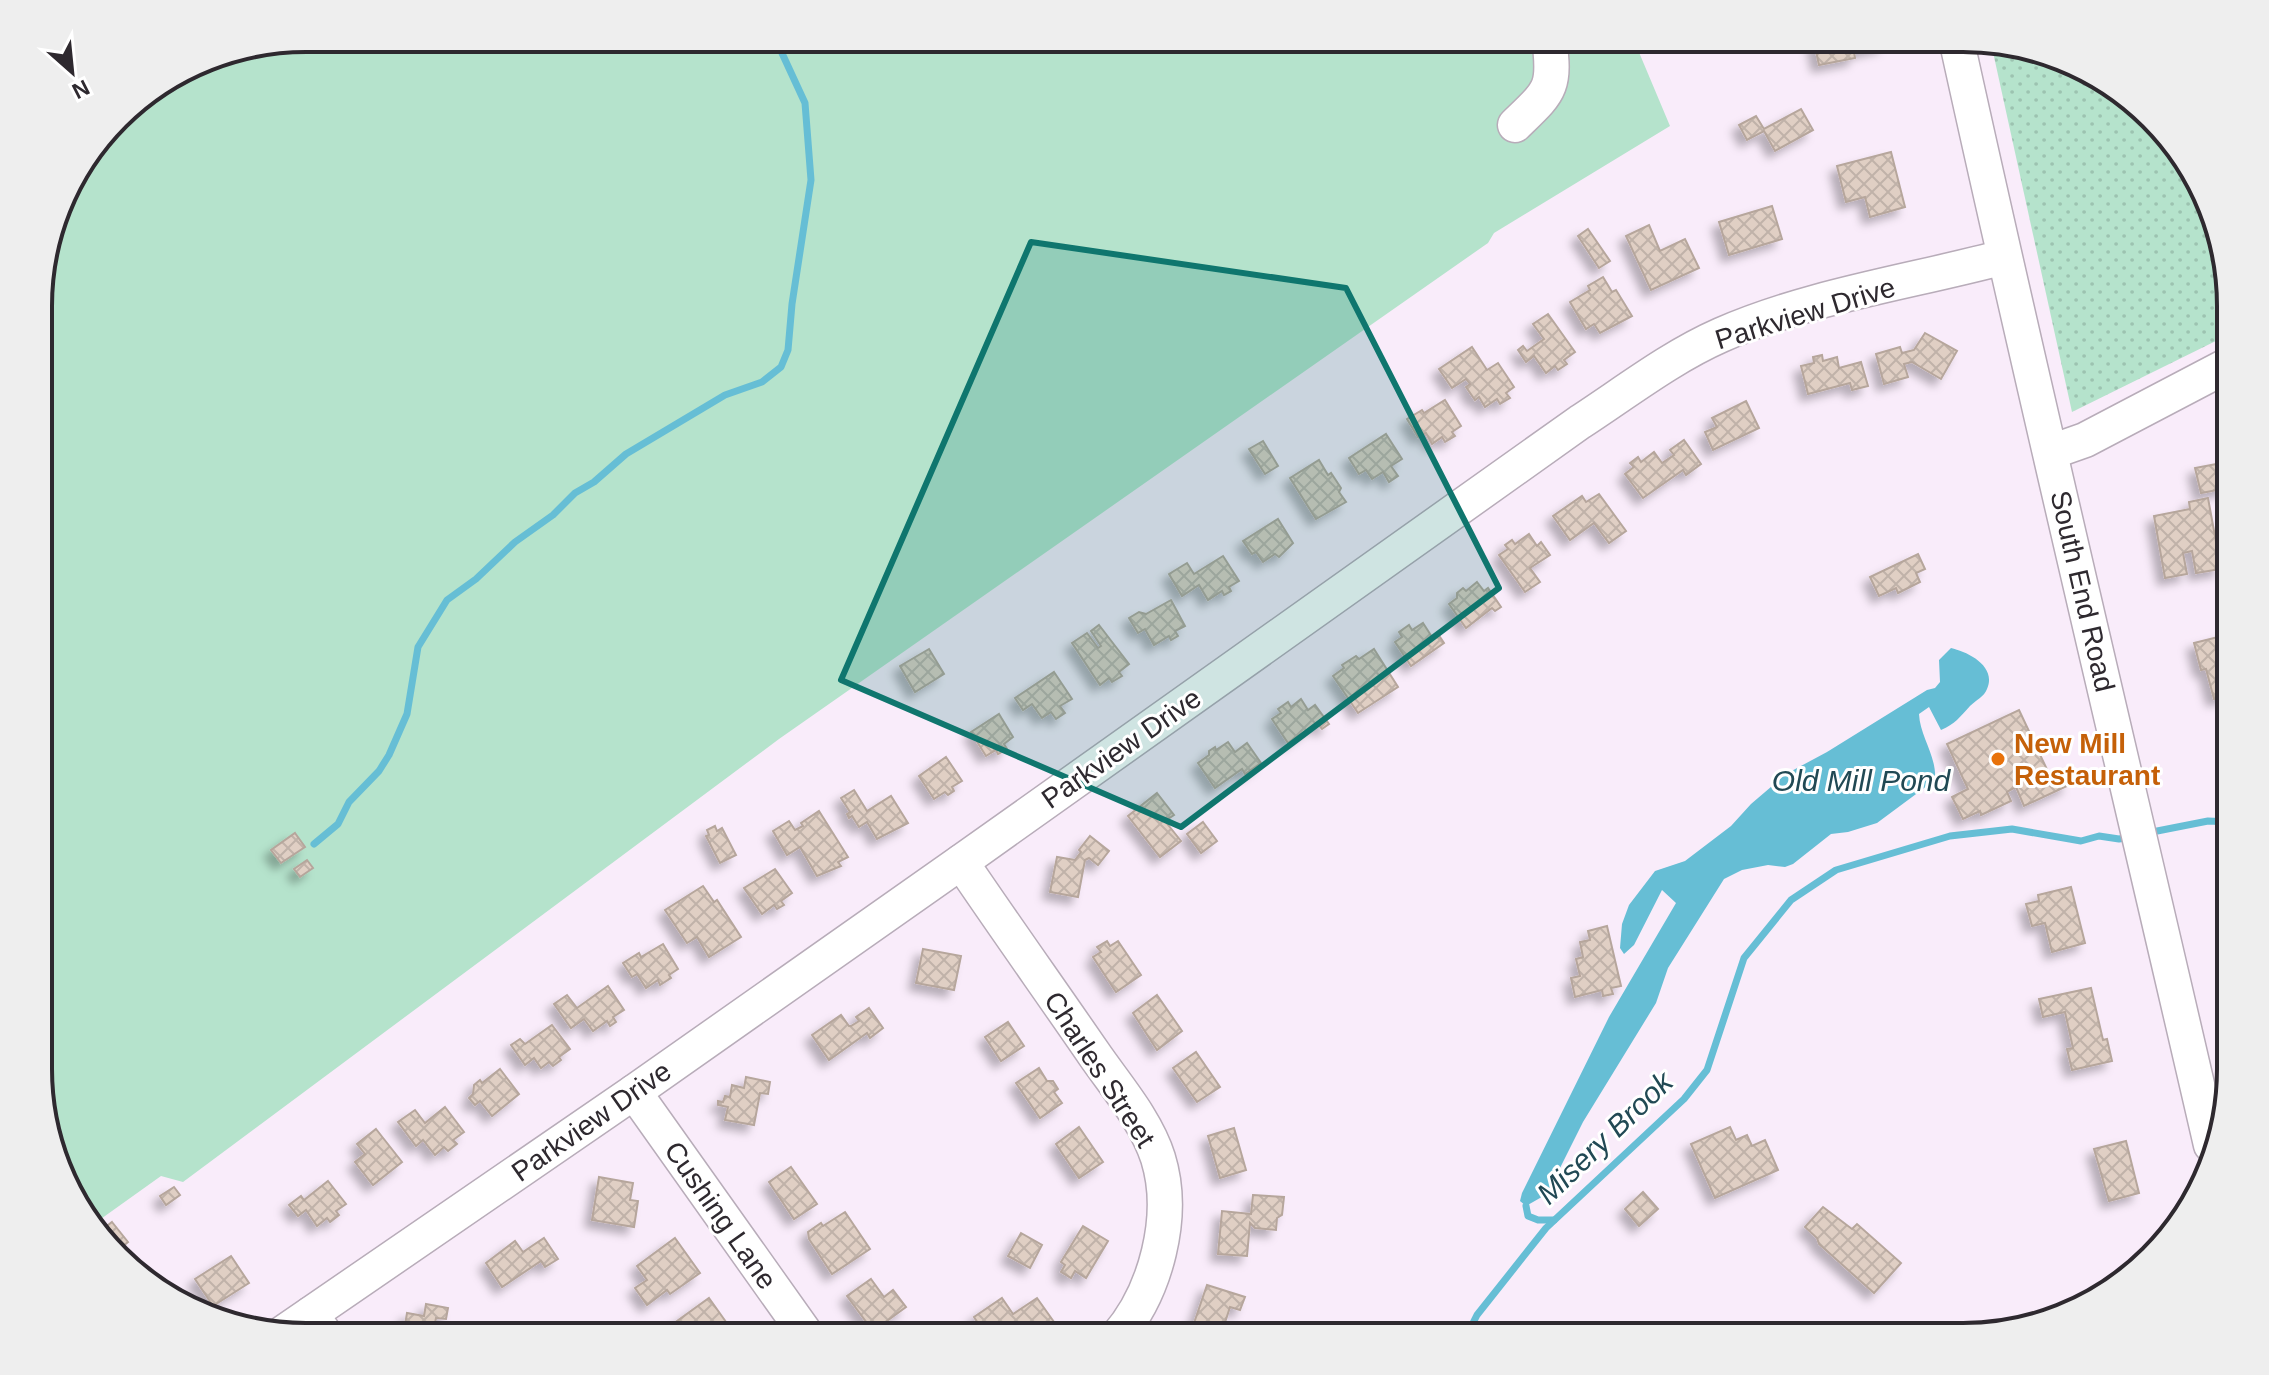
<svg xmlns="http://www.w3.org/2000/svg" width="2269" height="1375" font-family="Helvetica,sans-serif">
<defs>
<pattern id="park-dots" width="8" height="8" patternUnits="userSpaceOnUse" patternTransform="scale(2)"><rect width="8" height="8" fill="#b5e3cc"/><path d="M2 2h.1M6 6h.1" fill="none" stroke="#9cc3b0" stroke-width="1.8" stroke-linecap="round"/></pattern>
<pattern id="building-cross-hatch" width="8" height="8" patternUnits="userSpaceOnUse" patternTransform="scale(2)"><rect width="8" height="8" fill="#e0cfc4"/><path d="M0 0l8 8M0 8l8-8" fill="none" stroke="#c0b2a9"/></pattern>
<filter id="shadow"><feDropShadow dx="-7" dy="7" stdDeviation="4" flood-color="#0004"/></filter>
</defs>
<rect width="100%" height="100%" fill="#f9ecfa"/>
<!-- grass -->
<polygon fill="#b5e3cc" points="306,38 1633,38 1670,126 1494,233 1488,243 779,739 183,1182 161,1176 91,1226 83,1217 40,1103 40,272 66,187 129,105 204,58"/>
<!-- park -->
<polygon fill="url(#park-dots)" points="1991,43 2049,52 2111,83 2195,172 2230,288 2230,334 2072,412"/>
<!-- water -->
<path fill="#66bed5" d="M1951,648C1968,652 1997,666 1987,689C1984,697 1976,700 1970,706C1960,717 1955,724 1941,730L1929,707L1919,714C1920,737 1937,756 1935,780L1877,823L1848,832L1831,834L1793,864L1785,867L1768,865L1742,870L1724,879L1668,968L1656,1003L1583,1122L1547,1194L1526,1206L1520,1201L1522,1193L1609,1017L1676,903L1662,890L1634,945L1624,954L1620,948L1622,924L1629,905L1655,871L1685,861L1731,826L1751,804L1786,774L1827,752L1927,690L1935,688L1940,682L1939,660Z"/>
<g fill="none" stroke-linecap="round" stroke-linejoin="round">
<!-- stream -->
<g stroke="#66bed5" stroke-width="7">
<polyline points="2147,833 2208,821 2230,822"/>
<polyline points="314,844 338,824 349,802 379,771 389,755 407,714 418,647 447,600 476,579 515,542 553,515 575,493 594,482 626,454 725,395 762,382 781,367 788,350 792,304 811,180 805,103 775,38"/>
<polyline points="1526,1206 1528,1216 1538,1220 1554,1220"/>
<polyline points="1466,1337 1477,1315 1546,1228 1684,1099 1707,1070 1744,958 1791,900 1836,870 1950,836 2012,829 2081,841 2099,836 2119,839 2131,837"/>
</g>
</g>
<!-- building -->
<g fill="url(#building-cross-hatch)" stroke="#b6a69c" stroke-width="2" filter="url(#shadow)">
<polygon points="1833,38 1884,38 1885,45 1854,52 1855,58 1819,65 1814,42"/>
<polygon points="1801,109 1813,130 1775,151 1764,131 1747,140 1739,125 1756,116 1764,129"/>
<polygon points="1891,152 1905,207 1870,217 1865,197 1846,202 1837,166"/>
<polygon points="1772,206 1782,239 1729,255 1719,222"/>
<polygon points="1649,225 1660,251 1685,239 1699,268 1651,290 1626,236"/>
<polygon points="1588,229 1610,261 1599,268 1578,236"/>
<polygon points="1603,277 1612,292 1616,290 1632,316 1600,333 1594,324 1586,329 1570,302 1590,290 1588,286"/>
<polygon points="1548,314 1575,352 1564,360 1567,364 1558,370 1555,366 1546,373 1534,356 1526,362 1518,350 1523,346 1527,351 1544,339 1533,324"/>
<polygon points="1925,333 1957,351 1941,379 1912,362 1904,364 1908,377 1884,384 1876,354 1900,347 1902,353 1914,350"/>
<polygon points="1472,347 1487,370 1498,363 1514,387 1506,393 1510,398 1500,404 1497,399 1485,407 1479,397 1475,400 1466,387 1470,384 1466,379 1452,388 1439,369"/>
<polygon points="1822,355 1823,361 1837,357 1839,368 1861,362 1868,386 1852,390 1850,383 1808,394 1801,366 1814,363 1813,357"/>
<polygon points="1445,400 1461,426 1452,432 1455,436 1445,442 1442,437 1432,444 1426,433 1418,437 1407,419 1422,410 1424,413"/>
<polygon points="1746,401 1759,428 1713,450 1705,432 1717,427 1712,418"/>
<polygon points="1386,434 1402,459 1391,466 1398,476 1389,482 1383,472 1372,479 1366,470 1359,474 1349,458"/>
<polygon points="1684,440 1701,464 1686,475 1683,470 1643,498 1625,474 1634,467 1630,463 1638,457 1641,462 1654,452 1662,463 1674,455 1670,450"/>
<polygon points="1263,441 1278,466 1265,474 1249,449"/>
<polygon points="1319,460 1328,475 1331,473 1341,488 1339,492 1346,502 1316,519 1290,478"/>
<polygon points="2222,463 2228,488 2201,493 2195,468"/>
<polygon points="1599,494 1626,531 1609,543 1594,523 1570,540 1553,516 1582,496 1586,502"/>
<polygon points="2208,498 2221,569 2196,573 2192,551 2183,553 2187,574 2165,578 2154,516 2190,509 2189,502"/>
<polygon points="1278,519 1293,543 1279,557 1275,554 1263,562 1256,552 1252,554 1243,541"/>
<polygon points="1529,534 1537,546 1541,542 1550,555 1530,568 1540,582 1525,592 1499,555 1508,549 1505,545 1512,540 1515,544"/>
<polygon points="1918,554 1925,569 1916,573 1920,582 1898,593 1896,588 1879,596 1870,577"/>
<polygon points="1223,556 1239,581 1229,587 1231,591 1224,595 1222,591 1208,600 1199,585 1182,596 1169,574 1187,563 1194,574"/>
<polygon points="1477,582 1484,591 1488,588 1501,607 1495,611 1492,608 1466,628 1449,604 1457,598 1457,593 1463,588 1466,591"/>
<polygon points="1171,600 1185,626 1175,631 1178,636 1171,640 1169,636 1154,645 1145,629 1138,633 1129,618 1139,612 1146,614"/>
<polygon points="1423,623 1432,637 1438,634 1444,643 1411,666 1395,642 1402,637 1399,632 1409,625 1412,630"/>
<polygon points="1099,625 1129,664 1119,672 1122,676 1112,682 1109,678 1100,685 1072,643 1087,633 1098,648 1101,646 1091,631"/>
<polygon points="2230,634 2230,695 2214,699 2206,669 2201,670 2194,643"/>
<polygon points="929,649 944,674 915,692 900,666"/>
<polygon points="1374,649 1398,687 1358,713 1333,676 1344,668 1342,665 1356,656 1359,659"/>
<polygon points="1054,672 1072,699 1060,706 1065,713 1056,719 1051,712 1042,718 1032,704 1023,710 1015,698"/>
<polygon points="1301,699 1308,710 1315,705 1329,724 1322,729 1317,723 1288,743 1272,719 1281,713 1278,709 1288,702 1291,707"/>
<polygon points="2019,710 2051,778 2063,773 2069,785 2024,806 2016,787 2007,792 2011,801 1981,815 1980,811 1963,819 1952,797 1968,789 1947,744"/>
<polygon points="999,714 1013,737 1004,744 1007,749 998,754 996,750 986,756 971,732"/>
<polygon points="1228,742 1235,752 1247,743 1261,763 1245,774 1242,769 1215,788 1198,763 1209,755 1209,751 1215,747 1216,750"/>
<polygon points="946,757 962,781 952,787 954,791 948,795 945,792 934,799 919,776"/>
<polygon points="854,790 867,811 891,796 908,823 877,839 867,822 859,827 852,816 849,818 847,814 850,812 841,798"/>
<polygon points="1157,793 1174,815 1165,821 1181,841 1160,857 1128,816"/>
<polygon points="819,811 848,857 838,862 841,866 817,876 800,847 787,855 773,831 789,821 795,830 803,826 801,823"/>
<polygon points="1203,822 1217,841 1201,853 1187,834"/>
<polygon points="715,826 717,831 722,828 736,855 720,863 706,836 709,835 707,830"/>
<polygon points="295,833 305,847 281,863 271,850"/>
<polygon points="1090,836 1109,851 1098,865 1089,858 1085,860 1078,897 1050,892 1057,857 1075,860 1081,852 1079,850"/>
<polygon points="307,860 313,868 300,877 294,869"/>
<polygon points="775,869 792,893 781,901 784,905 777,909 774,905 762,914 744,888"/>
<polygon points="703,886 714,902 717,900 741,937 709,957 697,937 687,943 665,910"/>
<polygon points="2071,887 2085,943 2052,952 2045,923 2032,926 2026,904 2039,901 2038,895"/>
<polygon points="1607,926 1621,986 1611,988 1613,994 1603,996 1602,990 1575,997 1571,978 1580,976 1576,959 1583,957 1580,942 1590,940 1588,931"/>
<polygon points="1107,941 1110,946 1118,941 1141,975 1116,992 1093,957 1101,952 1097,947"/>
<polygon points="663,944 678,969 669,975 671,978 660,985 658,980 646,988 637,974 632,977 623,963 639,953 641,957"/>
<polygon points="923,949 961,956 954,990 916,983"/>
<polygon points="608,986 624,1010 613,1017 616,1022 610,1026 607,1021 593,1031 584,1019 571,1028 554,1004 567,995 577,1008"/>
<polygon points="2091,988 2103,1040 2107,1039 2112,1061 2072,1070 2067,1049 2073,1048 2065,1012 2043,1017 2039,999"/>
<polygon points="1157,995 1182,1031 1157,1050 1133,1013"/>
<polygon points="869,1008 883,1028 870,1038 867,1033 829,1060 812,1035 841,1015 849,1026 851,1026 859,1021 856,1017"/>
<polygon points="1008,1022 1024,1046 1001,1061 985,1037"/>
<polygon points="552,1025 570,1049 559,1057 561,1060 553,1066 549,1062 541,1068 534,1058 525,1065 511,1045 520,1039 525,1044"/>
<polygon points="1196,1052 1220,1087 1197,1102 1173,1068"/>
<polygon points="1039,1068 1047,1081 1053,1081 1058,1089 1054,1092 1062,1103 1040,1118 1016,1083"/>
<polygon points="500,1069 519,1094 492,1116 480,1101 475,1105 469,1098 473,1094 474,1085 480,1080 482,1083"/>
<polygon points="746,1077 770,1082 768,1094 760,1093 754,1125 725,1120 728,1107 718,1105 718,1101 723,1102 725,1096 730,1097 732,1085 744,1088"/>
<polygon points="445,1107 464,1132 453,1140 457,1144 448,1151 444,1147 435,1155 423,1140 416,1146 398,1122 415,1110 425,1123"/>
<polygon points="1079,1127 1103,1162 1079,1178 1056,1144"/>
<polygon points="1730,1127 1736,1140 1747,1135 1752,1146 1765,1140 1778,1170 1715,1198 1691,1144"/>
<polygon points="1234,1128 1246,1170 1220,1178 1208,1136"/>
<polygon points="376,1129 402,1162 373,1185 355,1162 365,1154 357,1144"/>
<polygon points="2126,1141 2139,1193 2109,1201 2094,1149"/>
<polygon points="791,1167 817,1204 794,1219 769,1182"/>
<polygon points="599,1177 633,1183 630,1200 638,1201 634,1227 592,1220"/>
<polygon points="328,1181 346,1204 336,1211 339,1215 330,1222 327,1218 317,1226 306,1210 298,1216 289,1205 301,1196 304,1200"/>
<polygon points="174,1187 180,1195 166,1205 160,1196"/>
<polygon points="1643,1192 1658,1209 1639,1226 1625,1209"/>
<polygon points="1253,1195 1284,1197 1282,1215 1277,1218 1276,1230 1255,1228 1250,1223 1247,1256 1218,1254 1222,1211 1251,1214"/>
<polygon points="1823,1207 1852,1229 1857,1224 1901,1263 1874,1293 1819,1244 1817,1238 1805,1227"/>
<polygon points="845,1212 870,1249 832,1274 809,1239 808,1232 821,1223 823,1226"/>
<polygon points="112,1222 128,1242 117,1251 98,1233"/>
<polygon points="1083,1226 1108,1241 1086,1278 1075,1271 1071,1278 1061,1272 1065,1265 1061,1262"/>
<polygon points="1021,1233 1042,1245 1030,1268 1008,1256"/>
<polygon points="544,1238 558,1259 545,1267 541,1261 502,1287 486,1263 515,1241 523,1252"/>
<polygon points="675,1238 700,1273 670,1294 667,1290 647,1305 635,1288 647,1280 637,1266"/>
<polygon points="231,1256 249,1283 213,1306 195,1279"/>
<polygon points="871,1279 884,1297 893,1290 906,1307 873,1331 847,1296"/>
<polygon points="1207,1285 1245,1297 1240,1310 1230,1307 1221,1335 1193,1326"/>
<polygon points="709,1298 736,1336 661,1337 659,1334"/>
<polygon points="1002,1298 1013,1314 1037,1298 1054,1322 1032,1337 1011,1337 1005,1327 987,1337 974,1317"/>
<polygon points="426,1304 448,1308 446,1319 436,1318 432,1337 403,1337 407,1313 424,1316"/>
</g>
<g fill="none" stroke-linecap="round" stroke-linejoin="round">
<!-- minor casing -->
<g stroke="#b8acb9" stroke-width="37">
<g id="minor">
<path d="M1956,38C2037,408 2126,776 2211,1145"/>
<path d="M1515,125C1550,91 1556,89 1549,38"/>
<polyline points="2051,452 2085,440 2230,364"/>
<path d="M961,862C1005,927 1050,990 1094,1054C1116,1086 1146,1120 1158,1158C1176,1216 1156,1292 1117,1337"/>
<polyline points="634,1092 808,1337"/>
<polyline points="311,1314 327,1337"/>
<path d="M283,1333L634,1092L961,862L1580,422C1626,392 1671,357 1721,335C1810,296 1910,282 2004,257"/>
</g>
</g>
<!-- minor -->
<use href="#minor" stroke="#fff" stroke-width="34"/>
</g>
<!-- marked area -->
<path fill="#0f766e" fill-opacity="0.2" stroke="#0f766e" stroke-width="6" stroke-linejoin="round" d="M1031,242L1346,288L1499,588L1181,827L841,680Z"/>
<!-- markers -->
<circle fill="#e8710a" stroke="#fff" stroke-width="3" cx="1998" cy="759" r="8"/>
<g text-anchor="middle" stroke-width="6" stroke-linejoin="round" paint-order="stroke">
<!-- street labels -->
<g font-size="28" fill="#2e292f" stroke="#fff">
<text transform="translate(1805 313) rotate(-17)" y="10">Parkview Drive</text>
<text transform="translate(2083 591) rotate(77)" y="10">South End Road</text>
<text transform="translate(1121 748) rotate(-35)" y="10">Parkview Drive</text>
<text transform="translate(1100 1069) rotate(57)" y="10">Charles Street</text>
<text transform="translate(591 1121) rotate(-35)" y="10">Parkview Drive</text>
<text transform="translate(721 1215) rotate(55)" y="10">Cushing Lane</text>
</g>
<!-- food labels -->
<g font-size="28" font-weight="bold" fill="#c56008" stroke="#fff" text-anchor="start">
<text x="2014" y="753">New Mill<tspan x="2014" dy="32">Restaurant</tspan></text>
</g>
<!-- water labels -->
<g font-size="30" font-style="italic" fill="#214954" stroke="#fff">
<text x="1861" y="791">Old Mill Pond</text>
<text transform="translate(1605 1138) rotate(-44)" y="10">Misery Brook</text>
</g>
</g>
<!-- crop -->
<path d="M0 0H2269V1375H0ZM306 52H1963A254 254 0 0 1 2217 306V1069A254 254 0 0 1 1963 1323H306A254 254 0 0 1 52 1069V306A254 254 0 0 1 306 52Z" fill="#eee" fill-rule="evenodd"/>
<path fill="none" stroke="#2e292f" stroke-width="4" d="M306 52H1963A254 254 0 0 1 2217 306V1069A254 254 0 0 1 1963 1323H306A254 254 0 0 1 52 1069V306A254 254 0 0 1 306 52Z"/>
<!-- north arrow -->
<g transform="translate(72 72) rotate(153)" stroke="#ffffff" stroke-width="6" paint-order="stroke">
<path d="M0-6L14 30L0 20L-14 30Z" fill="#2e292f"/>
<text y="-12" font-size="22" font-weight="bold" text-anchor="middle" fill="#2e292f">N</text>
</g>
</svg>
